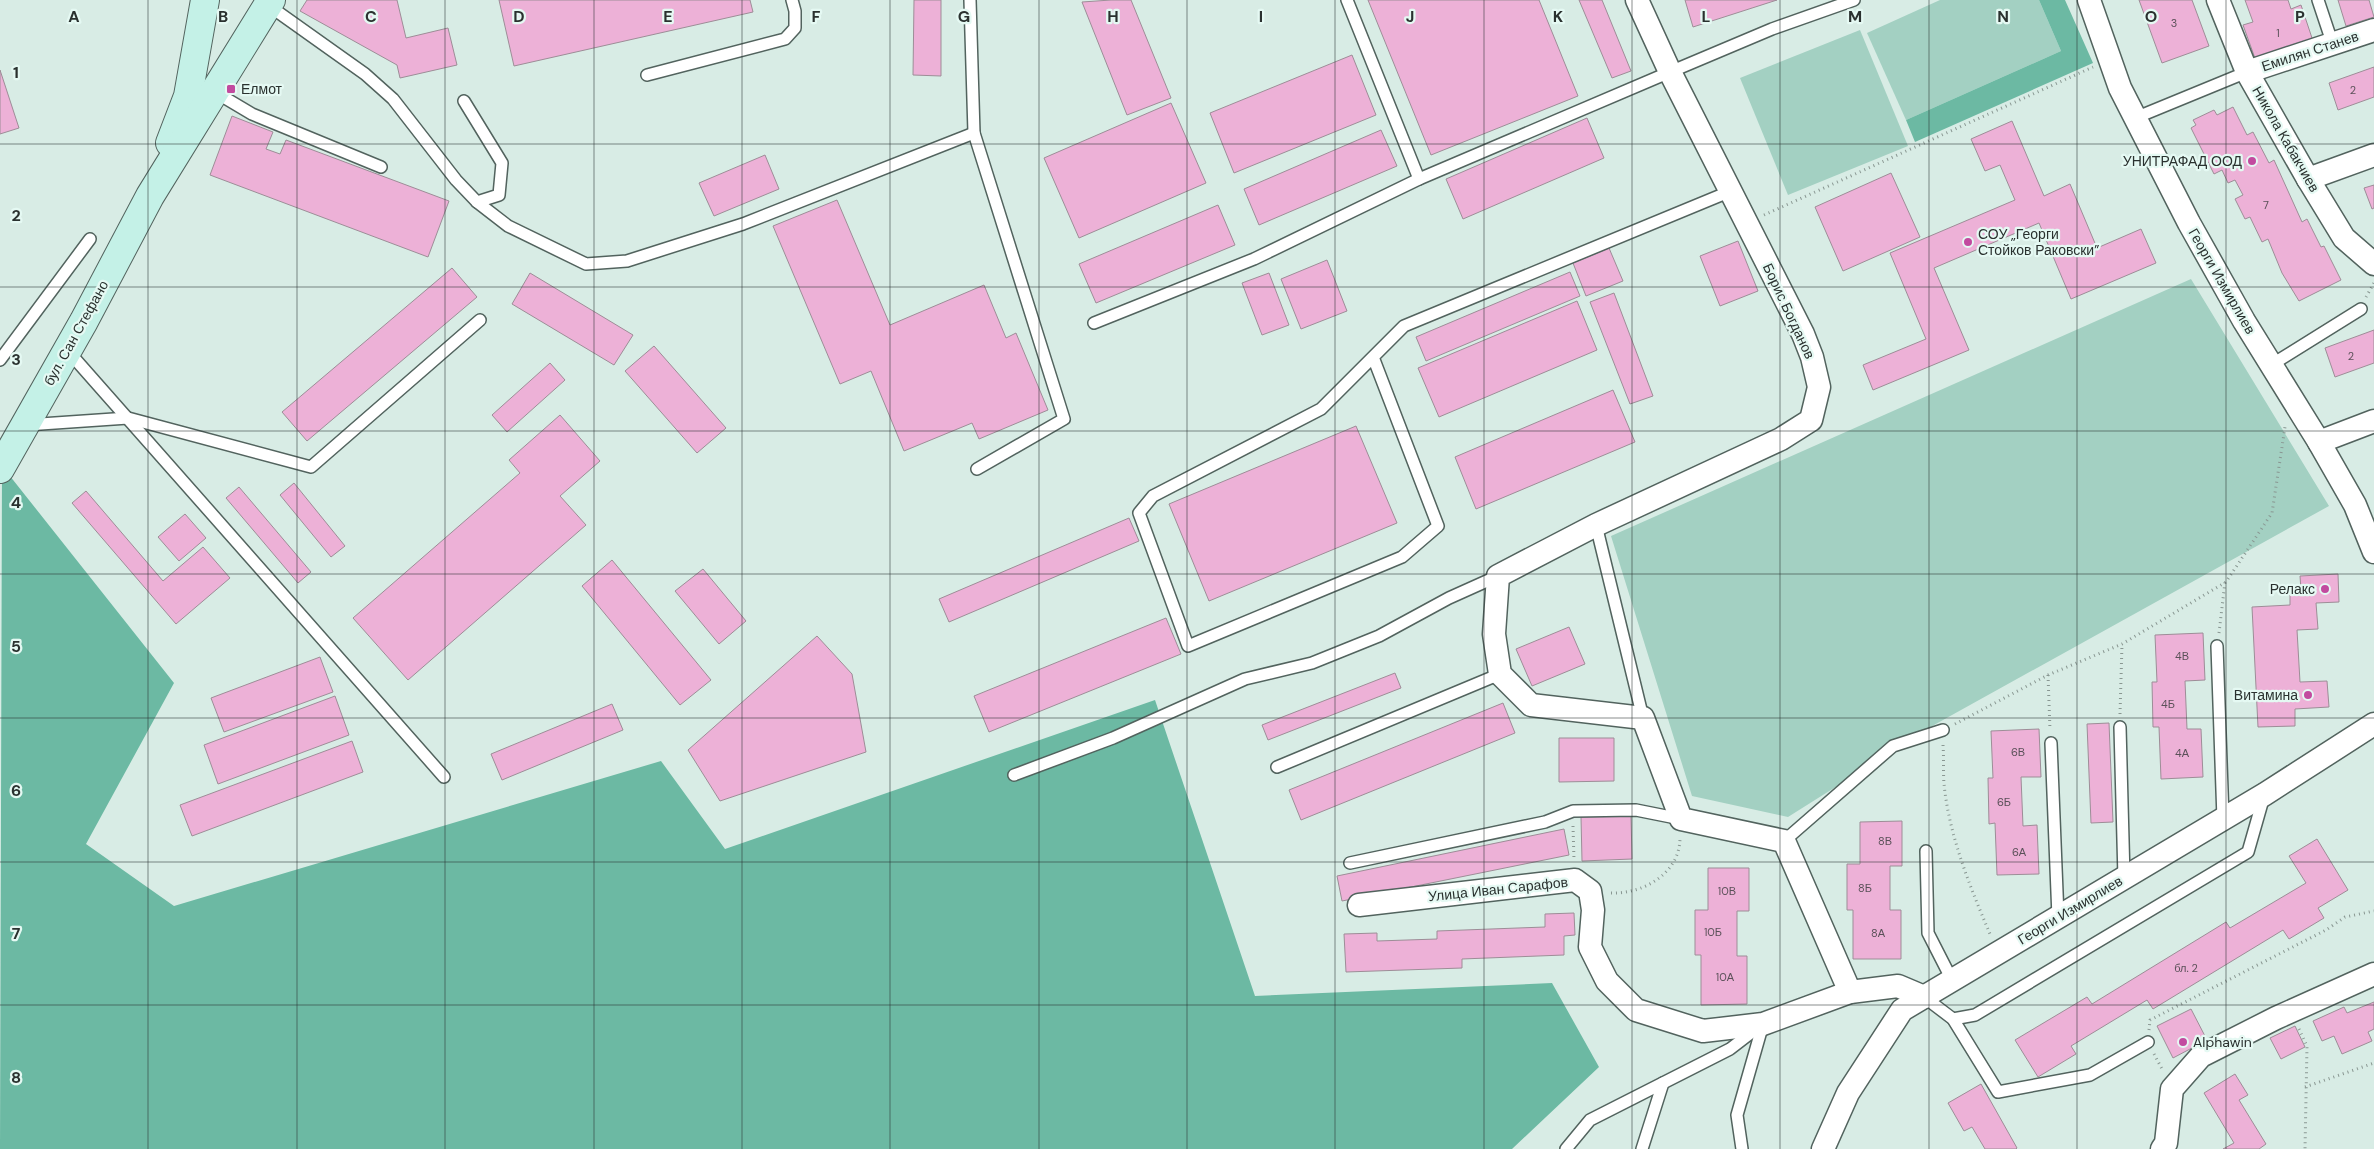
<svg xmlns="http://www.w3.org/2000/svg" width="2374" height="1149" font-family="'DM Sans',sans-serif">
<rect width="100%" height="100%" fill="#d8ece5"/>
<!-- green -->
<g fill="#a3d0c2">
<polygon points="1940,0 2039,0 2061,51 1906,120 1867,33"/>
<polygon points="1860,30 1908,146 1788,195 1740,78"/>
<polygon points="2191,279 2329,506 1934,725 1788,817 1692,796 1611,536"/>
</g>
<!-- forest -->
<g fill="#6cb9a3">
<polygon points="2039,0 2065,0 2093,63 1915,142 1906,120 2061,51"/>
<polygon points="2,466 174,683 86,844 174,906 661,761 725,849 1155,700 1255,996 1552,983 1599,1067 1512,1149 0,1149"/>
</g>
<!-- building -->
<g fill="#edb1d7" stroke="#9d8d97">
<polygon points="307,0 397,0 406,38 448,28 457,65 400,78 397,65 300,11"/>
<polygon points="499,0 750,0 753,12 514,66"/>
<polygon points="914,0 941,0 941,76 913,75"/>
<polygon points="1111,0 1131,0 1171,98 1127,115 1082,2"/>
<polygon points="1368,0 1539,0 1578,96 1431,155"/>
<polygon points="1579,0 1602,0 1631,71 1612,78"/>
<polygon points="1685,0 1777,0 1693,27"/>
<polygon points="2139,0 2192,0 2209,46 2162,63"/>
<polygon points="2245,0 2288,0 2291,9 2301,5 2313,41 2256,61 2243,25 2253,22"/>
<polygon points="2338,0 2369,0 2374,17 2346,26"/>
<polygon points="1352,55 1376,115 1234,173 1210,113"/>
<polygon points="2374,67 2374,97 2338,110 2329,83"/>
<polygon points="0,70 19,128 0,134"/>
<polygon points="1171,103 1206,183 1079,238 1044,158"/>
<polygon points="2233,107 2247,135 2253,132 2269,163 2274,160 2302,222 2307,219 2321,247 2324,246 2341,280 2299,301 2282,273 2268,239 2262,242 2250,217 2245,219 2235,199 2243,195 2235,180 2228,183 2222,170 2214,174 2191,128 2196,125 2193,120 2214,110 2217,115"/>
<polygon points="232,116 273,132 266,149 280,154 286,140 449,201 428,257 210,175"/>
<polygon points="1587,118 1604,158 1463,219 1446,179"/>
<polygon points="2012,121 2044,196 2070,184 2097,248 2141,229 2156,263 2071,299 2039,223 1934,268 1969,350 1873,390 1863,365 1926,339 1890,253 2015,200 2000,165 1985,171 1971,139"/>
<polygon points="1381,130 1397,166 1259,225 1244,189"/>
<polygon points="765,155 779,189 714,216 699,183"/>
<polygon points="1891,173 1920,237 1843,271 1815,207"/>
<polygon points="2374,185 2374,208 2372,209 2364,188"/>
<polygon points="837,200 890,325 984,285 1006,338 1016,333 1048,410 979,439 972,423 904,451 871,371 840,384 773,226"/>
<polygon points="1218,205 1235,245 1096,303 1079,264"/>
<polygon points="1738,241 1758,291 1720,306 1700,256"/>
<polygon points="1609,248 1623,281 1586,296 1573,263"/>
<polygon points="1327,260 1347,311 1301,329 1281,279"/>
<polygon points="452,268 477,297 307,441 282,412"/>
<polygon points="1570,272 1580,296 1426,361 1416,337"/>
<polygon points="530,273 633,335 614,365 512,304"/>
<polygon points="1269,273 1289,325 1262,335 1242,283"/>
<polygon points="1614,293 1653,396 1630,404 1590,302"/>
<polygon points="1577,301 1597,350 1439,417 1418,368"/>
<polygon points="2374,330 2374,363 2335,377 2325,348"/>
<polygon points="654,346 726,428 697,453 625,371"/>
<polygon points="550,363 565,380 507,432 492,415"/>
<polygon points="1613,390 1635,442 1476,509 1455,457"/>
<polygon points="560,415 600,461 560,496 586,525 408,680 353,618 520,473 509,460"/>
<polygon points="1356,426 1397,523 1209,601 1169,504"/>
<polygon points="294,483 345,546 331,557 280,495"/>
<polygon points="239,487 311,572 298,583 226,498"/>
<polygon points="86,491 163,581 203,547 230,578 176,624 72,503"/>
<polygon points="185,514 206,538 179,561 158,537"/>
<polygon points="1129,518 1139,541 949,622 939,599"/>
<polygon points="612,560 711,680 680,705 582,586"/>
<polygon points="703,569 746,621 719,644 675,591"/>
<polygon points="2338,574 2339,602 2316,603 2318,629 2297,630 2300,682 2327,681 2329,707 2295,709 2295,726 2258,727 2252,607 2290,605 2290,591 2301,590 2300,576"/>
<polygon points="1166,618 1181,654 989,732 974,696"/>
<polygon points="1569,627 1585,664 1532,686 1516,649"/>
<polygon points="2203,633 2205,680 2185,681 2187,729 2201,729 2203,777 2161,779 2159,727 2153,727 2152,682 2157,682 2155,635"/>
<polygon points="817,636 852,674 866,752 720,801 688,750"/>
<polygon points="320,657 333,692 224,732 211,698"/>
<polygon points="1395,673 1401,688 1268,740 1262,725"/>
<polygon points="335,696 349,735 218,784 204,745"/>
<polygon points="1503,703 1515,733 1301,820 1289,790"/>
<polygon points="612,704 623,730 502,780 491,754"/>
<polygon points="2109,723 2113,822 2091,823 2087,724"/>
<polygon points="2039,729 2041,777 2021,777 2023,826 2037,825 2039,874 1997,875 1995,823 1989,824 1988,778 1993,778 1991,731"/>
<polygon points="1559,738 1614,738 1614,781 1559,782"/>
<polygon points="352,741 363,772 192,836 180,805"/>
<polygon points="1631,816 1632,859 1582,861 1581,817"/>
<polygon points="1902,821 1902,866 1890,866 1890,910 1901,910 1901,959 1853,959 1853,910 1847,910 1847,864 1860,864 1860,822"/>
<polygon points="1564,829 1569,855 1342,901 1337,876"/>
<polygon points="2317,839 2348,890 2318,908 2324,918 2289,939 2283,930 2153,1009 2147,1000 2071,1046 2076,1054 2038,1077 2015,1040 2087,997 2092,1004 2226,922 2230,928 2306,883 2289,856"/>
<polygon points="1708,868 1749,868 1749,911 1737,911 1737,956 1747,956 1747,1004 1701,1005 1701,955 1695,955 1695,910 1708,910"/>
<polygon points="1574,913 1575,935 1564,936 1564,955 1462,959 1462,968 1346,972 1344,934 1377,933 1377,941 1437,939 1437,931 1545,927 1545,914"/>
<polygon points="2374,1002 2374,1029 2368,1032 2372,1041 2342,1054 2334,1036 2322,1041 2313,1021 2344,1007 2347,1013"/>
<polygon points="2191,1009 2207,1040 2173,1058 2157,1026"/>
<polygon points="2295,1026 2305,1047 2281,1059 2270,1038"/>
<polygon points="2235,1074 2248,1095 2239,1100 2266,1144 2259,1149 2223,1149 2234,1143 2204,1093"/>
<polygon points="1981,1084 2017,1148 2016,1149 1985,1149 1972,1127 1964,1131 1948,1103"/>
</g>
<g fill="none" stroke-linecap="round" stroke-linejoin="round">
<!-- service casing -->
<g stroke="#52635e" stroke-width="14">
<g id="service">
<polyline points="970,0 974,133 1064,419 977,469"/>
<polyline points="1347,0 1419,179"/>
<polyline points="2318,0 2333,45"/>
<polyline points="268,5 365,74 393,99 456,180 477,202 499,195 502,163 464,101"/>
<polyline points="647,75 785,39 795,28 795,11 792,0"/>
<polyline points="215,92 252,114 381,167"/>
<polyline points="2135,118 2247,72"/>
<polyline points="477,202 508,226 586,264 627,261 743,224 974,133"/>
<polyline points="1094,323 1254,259 1419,179 1670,72 1772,29 1854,0"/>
<polyline points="68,351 444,777"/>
<polyline points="1373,357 1438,526 1402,557 1188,646 1139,513 1153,496 1321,409 1404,326 1731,191"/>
<polyline points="0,360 90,239"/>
<polyline points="2271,365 2361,309"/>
<polyline points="26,425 128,418 311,467 480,320"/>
<polyline points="1596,525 1643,718"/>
<polyline points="2217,646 2223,819"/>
<polyline points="2120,727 2124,878"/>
<polyline points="2051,743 2058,917"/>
<polyline points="1277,767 1500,674"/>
<polyline points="1014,775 1113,738 1245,679 1312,663 1379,636 1449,598 1498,576"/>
<polyline points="1784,841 1893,746 1943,730"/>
<polyline points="1926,851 1928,933 1952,980"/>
<polyline points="1350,863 1545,822 1573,811 1636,810 1681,819"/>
<polyline points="1924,997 1953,1019 1998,1092 2090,1075 2148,1042"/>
<polyline points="1953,1019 1975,1015 2248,852 2264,796"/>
<polyline points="1566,1149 1590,1120 1730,1049 1756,1029"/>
<polyline points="1642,1149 1663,1083"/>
<polyline points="1742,1149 1737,1115 1763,1024"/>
</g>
</g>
<!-- minor casing -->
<g stroke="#52635e" stroke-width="25">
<g id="minor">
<polyline points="1637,0 1670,72 1803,334 1812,357 1819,387 1811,420 1781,439 1596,525 1498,576 1494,634 1500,674 1531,705 1643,718 1681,819 1784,841 1850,992"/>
<polyline points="2089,0 2120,88 2189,223 2244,321 2319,442 2355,505 2374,552"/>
<polyline points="2218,0 2247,72 2308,179 2344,238 2374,264"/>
<polyline points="2247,72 2374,30"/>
<polyline points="2308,179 2374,155"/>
<polyline points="2319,442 2374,421"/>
<polyline points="1359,905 1575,880 1590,891 1593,910 1590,947 1607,981 1636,1010 1703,1031 1763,1024 1850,992 1898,986 1924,997"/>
<polyline points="1823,1149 1848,1093 1902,1010 2265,794 2374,724"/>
<polyline points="2162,1149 2166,1143 2172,1089 2201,1056 2276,1018 2374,974"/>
</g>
</g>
<!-- secondary casing -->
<g stroke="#52635e" stroke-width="30">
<g id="secondary">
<polyline points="170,143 188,96 205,0"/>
<polyline points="0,469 84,321 150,196 271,0"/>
</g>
</g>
<!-- path -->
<g stroke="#899792" stroke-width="3" stroke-dasharray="1 4" stroke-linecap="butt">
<polyline points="1764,215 2093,67"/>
<polyline points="2366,297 2374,283"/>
<polyline points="2219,633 2225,582"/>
<polyline points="2048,675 2050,730"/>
<polyline points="2120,714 2122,644"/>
<polyline points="1955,724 2048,675 2122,644 2226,582 2272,513 2285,427"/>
<path d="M1943,745C1944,758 1943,771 1944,784C1949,835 1970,887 1990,934"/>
<polyline points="1573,826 1574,860"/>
<path d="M1611,893C1643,894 1679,874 1680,839"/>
<polyline points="2299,1029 2307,1046 2305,1149"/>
<polyline points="2149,1030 2150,1020 2326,930 2345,917 2374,911"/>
<polyline points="2154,1054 2162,1069"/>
<polyline points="2305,1087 2374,1063"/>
</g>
<!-- service -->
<use href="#service" stroke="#fff" stroke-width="11"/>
<!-- minor -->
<use href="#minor" stroke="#fff" stroke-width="22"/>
<!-- secondary -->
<use href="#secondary" stroke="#c4f1e7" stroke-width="28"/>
</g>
<!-- grid -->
<path fill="none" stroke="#2a312f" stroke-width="1" stroke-opacity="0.55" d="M148,0V1149M297,0V1149M445,0V1149M594,0V1149M742,0V1149M890,0V1149M1039,0V1149M1187,0V1149M1335,0V1149M1484,0V1149M1632,0V1149M1780,0V1149M1929,0V1149M2077,0V1149M2226,0V1149M0,144H2374M0,287H2374M0,431H2374M0,574H2374M0,718H2374M0,862H2374M0,1005H2374"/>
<!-- markers -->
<g fill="#c24a9f" stroke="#e5f9f3" stroke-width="2">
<rect x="226" y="84" width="10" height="10" rx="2.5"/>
<circle cx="2252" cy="161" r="5"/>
<circle cx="1968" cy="242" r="5"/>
<circle cx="2325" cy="589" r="5"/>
<circle cx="2308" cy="695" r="5"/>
<circle cx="2183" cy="1042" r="5"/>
</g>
<g text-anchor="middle" stroke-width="4.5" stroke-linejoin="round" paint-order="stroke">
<!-- number labels -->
<g font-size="11" fill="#5b5159">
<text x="2174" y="27">3</text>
<text x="2278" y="37">1</text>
<text x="2353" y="94">2</text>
<text x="2266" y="209">7</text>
<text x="2351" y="360">2</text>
<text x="2182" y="660">4В</text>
<text x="2168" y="708">4Б</text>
<text x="2018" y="756">6В</text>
<text x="2182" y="757">4А</text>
<text x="2004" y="806">6Б</text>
<text x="1885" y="845">8В</text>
<text x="2019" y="856">6А</text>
<text x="1865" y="892">8Б</text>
<text x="1727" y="895">10В</text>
<text x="1713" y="936">10Б</text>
<text x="1878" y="937">8А</text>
<text x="2186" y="972">бл. 2</text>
<text x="1725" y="981">10А</text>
</g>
<!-- street labels -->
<g font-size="14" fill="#2a312f" stroke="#e5f9f3">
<text transform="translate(2310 51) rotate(-18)" y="5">Емилян Станев</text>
<text transform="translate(2286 139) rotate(60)" y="5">Никола Кабакчиев</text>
<text transform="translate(2222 281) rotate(60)" y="5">Георги Измирлиев</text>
<text transform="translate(1789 311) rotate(65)" y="5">Борис Богданов</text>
<text transform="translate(76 333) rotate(-61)" y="5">бул. Сан Стефано</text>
<text transform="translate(1498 889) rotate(-6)" y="5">Улица Иван Сарафов</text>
<text transform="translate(2070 910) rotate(-31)" y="5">Георги Измирлиев</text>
</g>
<!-- poi labels -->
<g font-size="14" fill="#2a312f" stroke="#e5f9f3" text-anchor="start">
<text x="241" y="94">Елмот</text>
<text x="2242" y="166" text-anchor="end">УНИТРАФАД ООД</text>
<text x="1978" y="239">СОУ „Георги<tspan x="1978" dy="16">Стойков Раковски”</tspan></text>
<text x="2315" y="594" text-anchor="end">Релакс</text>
<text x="2298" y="700" text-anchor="end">Витамина</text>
<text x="2193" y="1047">Alphawin</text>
</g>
</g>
<g font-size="16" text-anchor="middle" font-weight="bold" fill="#2a312f" stroke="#e5f9f3" stroke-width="4.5" stroke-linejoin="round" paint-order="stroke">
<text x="74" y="22">A</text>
<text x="223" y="22">B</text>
<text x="371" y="22">C</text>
<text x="519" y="22">D</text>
<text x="668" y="22">E</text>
<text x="816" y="22">F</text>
<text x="964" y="22">G</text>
<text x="1113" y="22">H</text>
<text x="1261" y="22">I</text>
<text x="1410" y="22">J</text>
<text x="1558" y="22">K</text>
<text x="1706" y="22">L</text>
<text x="1855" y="22">M</text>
<text x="2003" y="22">N</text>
<text x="2151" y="22">O</text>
<text x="2300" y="22">P</text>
<text x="16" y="78">1</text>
<text x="16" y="221">2</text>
<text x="16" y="365">3</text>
<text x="16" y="508">4</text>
<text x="16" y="652">5</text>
<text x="16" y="796">6</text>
<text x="16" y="939">7</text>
<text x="16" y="1083">8</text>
</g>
</svg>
